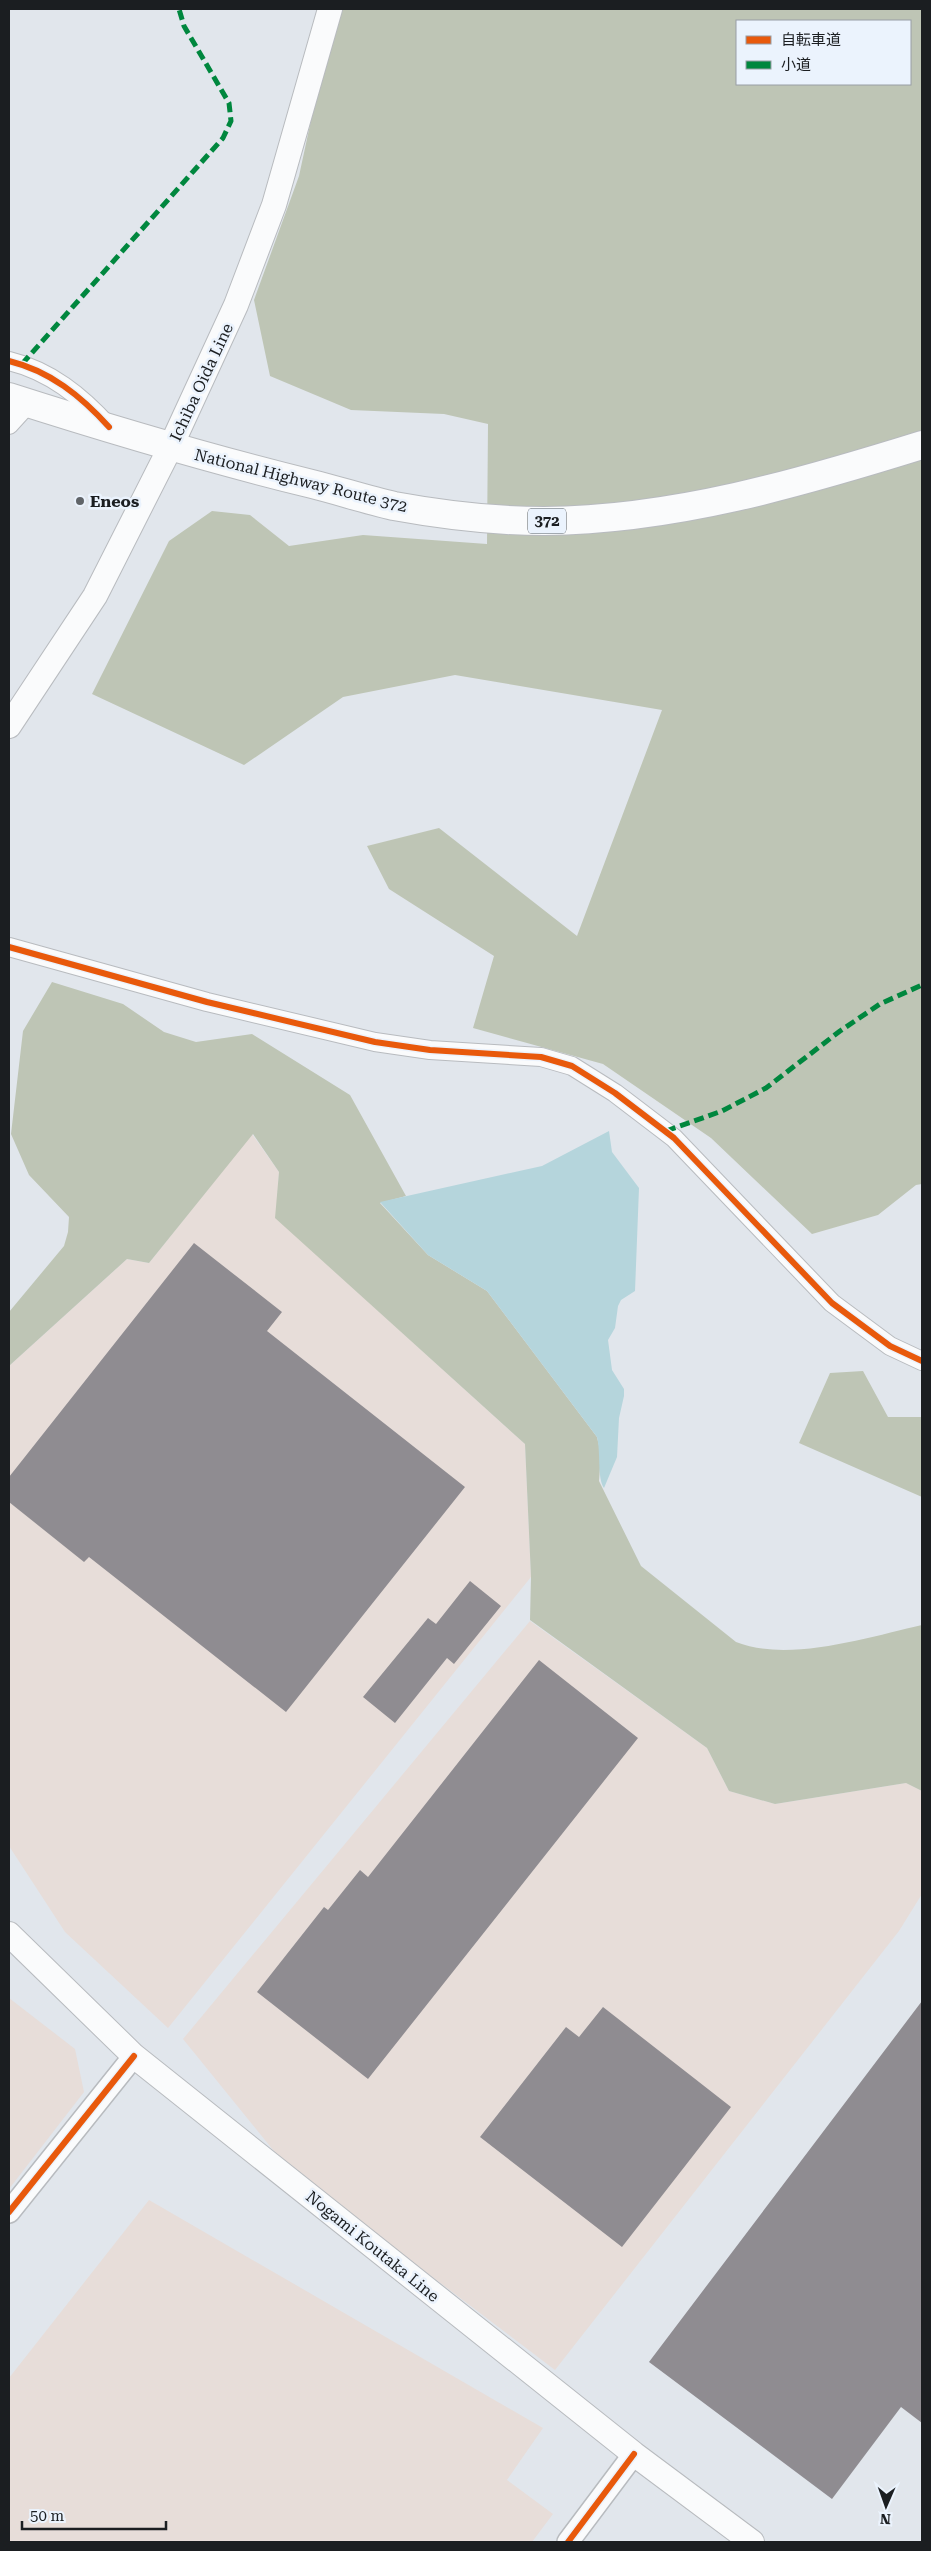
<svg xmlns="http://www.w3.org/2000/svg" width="931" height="2551" font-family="'Roboto Serif','Noto Sans JP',serif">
<rect width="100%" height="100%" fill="#e1e6ec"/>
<!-- industrial -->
<g fill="#e7ddd9">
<polygon points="252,1134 279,1172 276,1218 525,1444 531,1577 168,2028 65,1932 9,1846 9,1366 127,1259 149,1263"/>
<polygon points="530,1621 707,1748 729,1791 775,1804 906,1783 922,1791 922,1894 899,1931 555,2370 286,2166 183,2039"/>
<polygon points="9,1998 75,2049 84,2092 9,2189"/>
<polygon points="149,2200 543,2428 507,2480 553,2514 532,2542 9,2542 9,2378"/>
</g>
<!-- forest -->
<g fill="#bec5b5" fill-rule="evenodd">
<path d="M342,9H922V1184L916,1185L878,1215L812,1234L711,1138L603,1064L473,1028L494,956L389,889L367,846L439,828L577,936L662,710L455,675L343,697L244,765L92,694L169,541L212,511L250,515L289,546L363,535L487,544L488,424L444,414L351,410L270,376L254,300L299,176L313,111ZM737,21H910V84H737Z"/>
<path d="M52,982L123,1004L164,1032L196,1042L252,1034L350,1095L406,1196L380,1203L428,1255L487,1291L597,1437L601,1454L599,1481L641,1566L736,1642C788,1663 869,1637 922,1625V1791L906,1783L775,1804L729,1791L707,1748L530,1620L531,1577L525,1444L275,1218L279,1172L253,1134L149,1263L127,1259L9,1366V1312L64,1246L68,1232L69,1217L29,1175L11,1134L23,1031Z"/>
<polygon points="863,1371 888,1417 922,1417 922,1497 799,1443 830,1373"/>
</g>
<!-- water -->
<path fill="#b5d5dc" d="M609,1131L612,1152L639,1188L635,1291L621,1300L618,1306L615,1328L608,1340L612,1370L624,1389V1396L619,1418L617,1457L604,1488C597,1478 601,1453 597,1437L487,1291L428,1255L380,1202L542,1166Z"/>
<!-- building -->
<g fill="#8f8c91">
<polygon points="194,1243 282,1312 267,1331 465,1487 286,1712 89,1557 84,1562 9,1502 9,1477"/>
<polygon points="470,1581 501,1606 454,1664 447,1658 395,1723 363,1697 428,1618 436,1624"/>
<polygon points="539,1660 638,1738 368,2079 257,1992 324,1907 328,1910 360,1870 368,1877"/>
<polygon points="922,2001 922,2423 901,2407 832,2499 649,2362"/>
<polygon points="603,2007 731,2107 622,2247 480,2137 566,2027 579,2037"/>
</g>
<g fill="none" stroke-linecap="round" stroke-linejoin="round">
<!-- minor casing -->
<g stroke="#b8bbbf" stroke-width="20">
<g id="minor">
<path d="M9,361C50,371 81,396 109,427"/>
<polyline points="9,425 29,403"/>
<polyline points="9,947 207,1002 375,1042 430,1050 541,1057 572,1066 615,1093 674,1138 832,1303 890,1346 922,1361"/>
</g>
</g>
<!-- tertiary casing -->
<g stroke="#b8bbbf" stroke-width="24">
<g id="tertiary">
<polyline points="9,2212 134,2056"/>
<polyline points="568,2542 634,2454"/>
</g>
</g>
<!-- secondary casing -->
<g stroke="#b8bbbf" stroke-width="26">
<g id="secondary">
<polyline points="9,726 95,596 171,446 236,305 274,205 330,9"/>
<polyline points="9,1934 134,2056 634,2454 752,2542"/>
</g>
</g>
<!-- trunk casing -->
<g stroke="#b8bbbf" stroke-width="30">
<path id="trunk" d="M9,397C109,429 210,459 312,484C340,491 367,500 394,506C443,515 495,521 544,521C674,520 800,483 922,445"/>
</g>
<!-- minor -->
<use href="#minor" stroke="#fafbfc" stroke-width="18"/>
<!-- tertiary -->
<use href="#tertiary" stroke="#fafbfc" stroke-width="21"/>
<!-- secondary -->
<use href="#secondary" stroke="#fafbfc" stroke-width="24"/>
<!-- trunk -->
<use href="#trunk" stroke="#fafbfc" stroke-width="28"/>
<!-- quiet -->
<g stroke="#00873e" stroke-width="5" stroke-dasharray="10 5" stroke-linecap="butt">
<polyline points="22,364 223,138 231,121 229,103 184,26 179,9"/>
<polyline points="666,1131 722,1111 766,1088 840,1031 880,1004 922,985"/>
</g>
<!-- cycleway casing -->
<g stroke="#ebf3fd" stroke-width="9">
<g id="cycleway">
<path d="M9,361C50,371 81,396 109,427"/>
<polyline points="9,947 207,1002 375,1042 430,1050 541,1057 572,1066 615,1093 674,1138 832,1303 890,1346 922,1361"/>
<polyline points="9,2212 134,2056"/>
<polyline points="568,2542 634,2454"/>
</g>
</g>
<!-- cycleway -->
<use href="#cycleway" stroke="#e8590c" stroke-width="6"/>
</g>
<!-- markers -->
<circle fill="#606468" stroke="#ebf3fd" stroke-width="2" cx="80" cy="501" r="5"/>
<g text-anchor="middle" stroke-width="5" stroke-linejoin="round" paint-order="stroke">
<!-- shield labels -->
<rect fill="#ebf3fd" stroke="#595e63" stroke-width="1" x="528" y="508.5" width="38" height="25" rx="4"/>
<g font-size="15" font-weight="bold" fill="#1b1e21">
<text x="547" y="526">372</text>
</g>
<!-- street labels -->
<g font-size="16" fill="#1b1e21" stroke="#ebf3fd">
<text transform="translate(201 382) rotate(-65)" y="6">Ichiba Oida Line</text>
<text transform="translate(301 480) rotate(14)" y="6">National Highway Route 372</text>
<text transform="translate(373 2246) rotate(39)" y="6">Nogami Koutaka Line</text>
</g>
<!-- poi labels -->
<g font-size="16" font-weight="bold" fill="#1b1e21" stroke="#ebf3fd" text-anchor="start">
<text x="90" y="507">Eneos</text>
</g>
</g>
<!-- border -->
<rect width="931" height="2551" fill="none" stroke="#1b1e21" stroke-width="20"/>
<!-- legend -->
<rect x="736" y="20" width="175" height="65" fill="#ebf3fd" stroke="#989ea5"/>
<rect x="746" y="36" width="25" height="8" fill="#e8590c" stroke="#989ea5"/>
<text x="781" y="45" font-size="15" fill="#1b1e21">自転車道</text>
<rect x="746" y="61" width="25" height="8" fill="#00873e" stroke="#989ea5"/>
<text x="781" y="70" font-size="15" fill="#1b1e21">小道</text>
<!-- north arrow -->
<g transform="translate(886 2506) rotate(182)" stroke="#ebf3fd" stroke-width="4" paint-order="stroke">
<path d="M0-4L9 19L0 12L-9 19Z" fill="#1b1e21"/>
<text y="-8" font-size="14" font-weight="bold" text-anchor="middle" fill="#1b1e21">N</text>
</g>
<!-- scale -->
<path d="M22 2521v8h144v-8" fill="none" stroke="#1b1e21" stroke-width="2.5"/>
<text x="30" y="2521" font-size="15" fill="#1b1e21" stroke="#ebf3fd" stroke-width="4" paint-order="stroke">50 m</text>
</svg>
